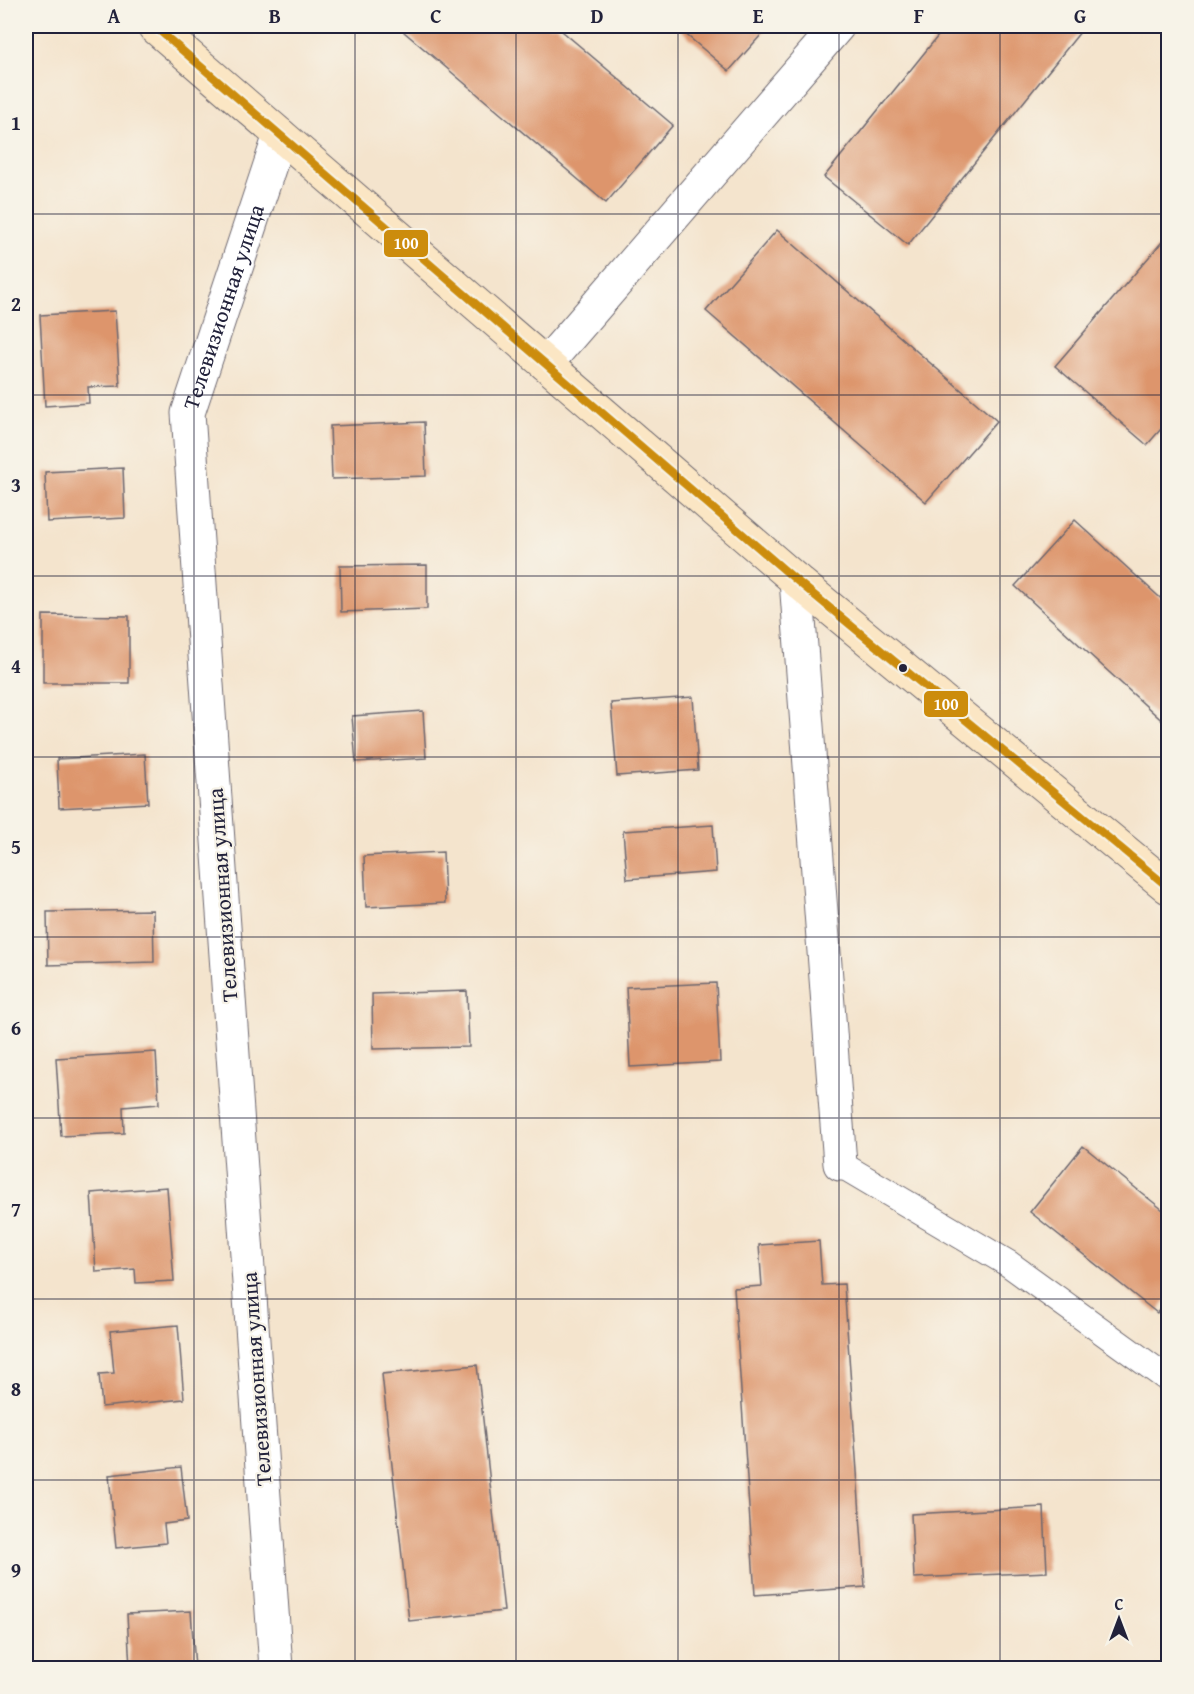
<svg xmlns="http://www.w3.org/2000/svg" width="1194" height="1694" font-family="'Gentium Book Plus',serif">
<rect width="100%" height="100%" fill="#f7f3e8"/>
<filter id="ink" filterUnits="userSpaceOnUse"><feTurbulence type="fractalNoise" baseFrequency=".0167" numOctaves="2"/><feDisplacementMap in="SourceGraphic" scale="12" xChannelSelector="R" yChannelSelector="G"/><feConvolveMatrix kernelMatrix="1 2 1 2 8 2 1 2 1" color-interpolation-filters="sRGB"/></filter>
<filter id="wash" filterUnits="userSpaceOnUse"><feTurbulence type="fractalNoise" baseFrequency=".008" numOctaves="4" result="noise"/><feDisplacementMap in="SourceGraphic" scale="24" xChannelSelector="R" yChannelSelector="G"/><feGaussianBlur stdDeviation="1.35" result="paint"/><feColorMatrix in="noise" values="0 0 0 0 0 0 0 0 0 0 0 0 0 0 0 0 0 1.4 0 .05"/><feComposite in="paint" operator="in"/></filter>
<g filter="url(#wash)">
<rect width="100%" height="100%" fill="#f4e4cd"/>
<g id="blocks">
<!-- building -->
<g fill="#dd956c">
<polygon points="397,26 556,26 673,125 606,203"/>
<polygon points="676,26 769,26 729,71"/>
<polygon points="946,26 1085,26 908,245 824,177"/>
<polygon points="777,230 997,421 926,502 706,311"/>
<polygon points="1168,235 1168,421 1147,445 1055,366"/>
<polygon points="115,311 120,386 88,387 89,403 45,406 40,315"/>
<polygon points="424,422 426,476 332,479 330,426"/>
<polygon points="123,468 125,518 47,522 45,472"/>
<polygon points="1075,520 1168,605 1168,726 1015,586"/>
<polygon points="427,565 427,609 341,612 340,566"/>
<polygon points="43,615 129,616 129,683 43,683"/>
<polygon points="693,697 698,770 617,776 611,703"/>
<polygon points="423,711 426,758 356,762 352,716"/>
<polygon points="145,754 148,803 59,808 57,759"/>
<polygon points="713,825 716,872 627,879 623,831"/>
<polygon points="443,852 445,903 366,907 364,856"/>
<polygon points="153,910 154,962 48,965 47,912"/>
<polygon points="716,983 720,1062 630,1067 626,987"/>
<polygon points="467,991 469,1047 373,1049 372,994"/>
<polygon points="156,1052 159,1104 123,1107 124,1133 61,1136 56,1058"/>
<polygon points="1083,1146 1168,1214 1168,1298 1157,1313 1030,1212"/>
<polygon points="167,1187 174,1281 136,1283 135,1269 96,1272 91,1193"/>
<polygon points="819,1241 822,1285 844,1284 865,1587 755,1595 734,1288 762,1286 759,1245"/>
<polygon points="178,1325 184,1399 102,1407 99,1374 114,1373 110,1331"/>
<polygon points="477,1365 504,1611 409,1621 382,1374"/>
<polygon points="181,1467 187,1521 164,1524 166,1543 116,1548 109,1475"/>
<polygon points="1044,1507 1047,1572 914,1578 911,1514"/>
<polygon points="191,1611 195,1668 130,1668 127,1614"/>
</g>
</g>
</g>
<g filter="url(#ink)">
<use href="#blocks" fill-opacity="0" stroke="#6c666e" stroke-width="1.5"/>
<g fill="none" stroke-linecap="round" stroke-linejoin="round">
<!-- service casing -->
<g stroke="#6c666e" stroke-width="28">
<polyline id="service" points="840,1164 1009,1264 1168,1379"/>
</g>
<!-- minor casing -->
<g stroke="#6c666e" stroke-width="35">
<g id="minor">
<polyline points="546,364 838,26"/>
<polyline points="796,580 840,1164"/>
<path id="s1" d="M276,1668L188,413L280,135"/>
</g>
</g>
<!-- secondary casing -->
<g stroke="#6c666e" stroke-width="35">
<polyline id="secondary" points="154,26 796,580 1168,887"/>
</g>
<!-- service -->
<use href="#service" stroke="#fff" stroke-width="26"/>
<!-- minor -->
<use href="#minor" stroke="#fff" stroke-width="33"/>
<!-- secondary -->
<use href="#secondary" stroke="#fbe6c4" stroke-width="33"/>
<!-- bus-1 casing -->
<g stroke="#f7f3e8" stroke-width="12">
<polyline id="bus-1" points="154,26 796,580 1168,887"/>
</g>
<!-- bus-1 -->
<use href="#bus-1" stroke="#cc8c0c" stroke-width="8"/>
</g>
</g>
<!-- grid -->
<path fill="none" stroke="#22223b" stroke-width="1.5" stroke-opacity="0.55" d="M194,26V1668M355,26V1668M516,26V1668M678,26V1668M839,26V1668M1000,26V1668M26,214H1168M26,395H1168M26,576H1168M26,757H1168M26,937H1168M26,1118H1168M26,1299H1168M26,1480H1168"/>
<!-- markers -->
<circle fill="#22223b" stroke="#f7f3e8" stroke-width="2" cx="903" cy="668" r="5"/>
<g text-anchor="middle" stroke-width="4.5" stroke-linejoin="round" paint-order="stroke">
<!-- street labels -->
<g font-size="22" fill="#22223b" stroke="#f7f3e8">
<text dy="8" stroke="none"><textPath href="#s1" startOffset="1370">Телевизионная улица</textPath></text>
<text transform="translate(222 895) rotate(-94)" y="8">Телевизионная улица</text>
<text transform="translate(256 1379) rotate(-94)" y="8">Телевизионная улица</text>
</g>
</g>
<g stroke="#f7f3e8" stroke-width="2">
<rect x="383" y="229" width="46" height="29" rx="6" fill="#cc8c0c"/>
<rect x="923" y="690" width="46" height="28" rx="6" fill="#cc8c0c"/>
</g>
<g font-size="16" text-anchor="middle" font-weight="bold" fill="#fff">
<text x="406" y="249">100</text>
<text x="946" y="710">100</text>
</g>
<!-- margin -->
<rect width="1194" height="1694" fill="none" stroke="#f7f3e8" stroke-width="66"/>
<!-- north arrow -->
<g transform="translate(1119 1619)" stroke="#f7f3e8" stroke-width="4.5" paint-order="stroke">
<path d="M0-4.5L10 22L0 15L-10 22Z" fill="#22223b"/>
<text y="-9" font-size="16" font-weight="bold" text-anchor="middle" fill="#22223b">С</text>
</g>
<rect x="33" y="33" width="1128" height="1628" fill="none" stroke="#22223b" stroke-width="2"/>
<g font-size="20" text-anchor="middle" font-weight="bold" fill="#22223b">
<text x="114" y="23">A</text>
<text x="275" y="23">B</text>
<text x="436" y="23">C</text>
<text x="597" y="23">D</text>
<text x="758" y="23">E</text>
<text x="919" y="23">F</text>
<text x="1080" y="23">G</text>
<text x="16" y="130">1</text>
<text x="16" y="311">2</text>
<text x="16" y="492">3</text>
<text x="16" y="673">4</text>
<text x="16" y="854">5</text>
<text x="16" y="1035">6</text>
<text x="16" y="1216">7</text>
<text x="16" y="1396">8</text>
<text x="16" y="1577">9</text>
</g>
</svg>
